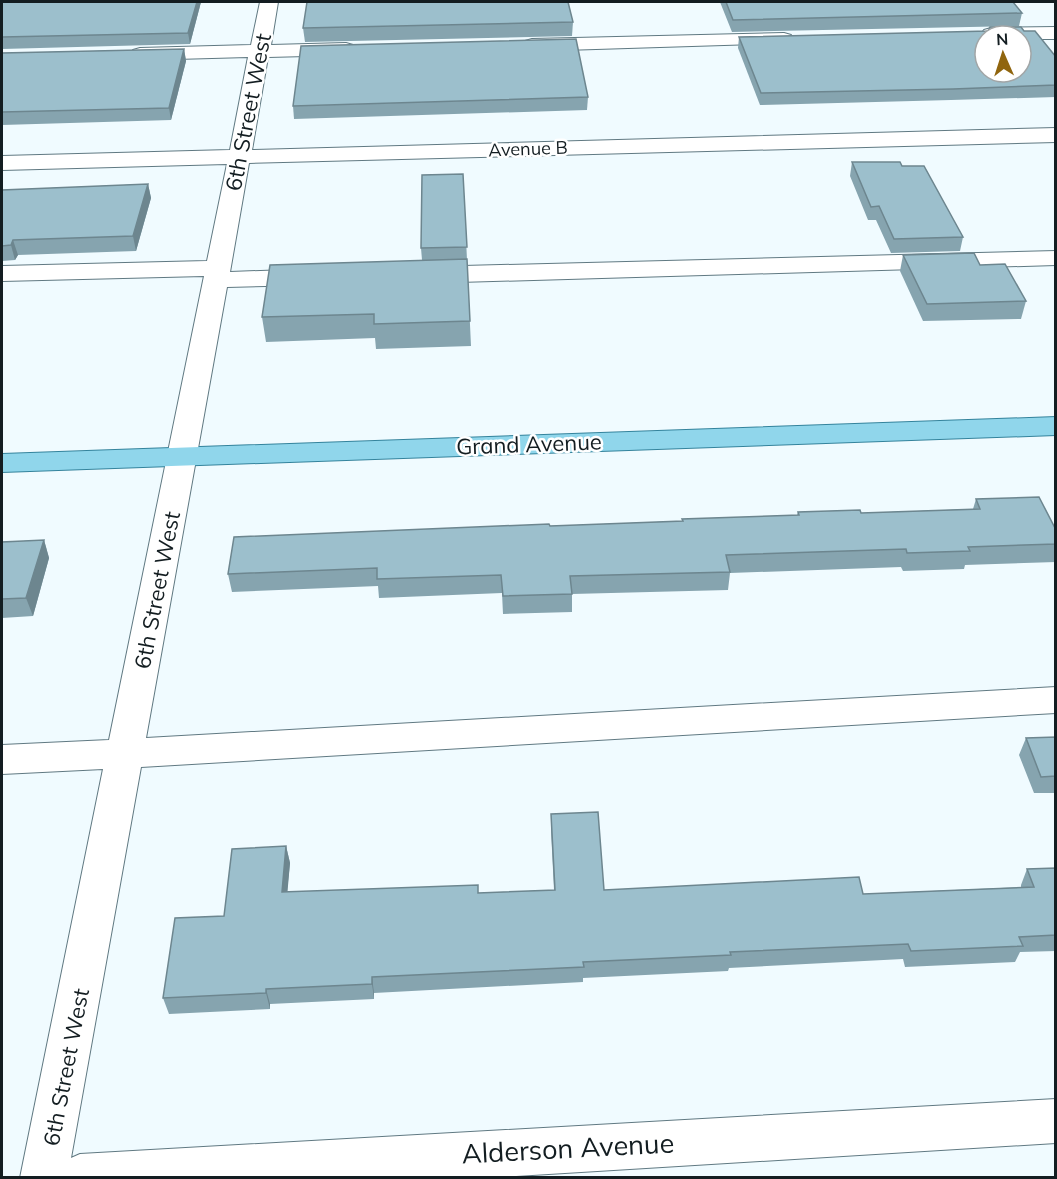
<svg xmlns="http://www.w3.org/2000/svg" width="1057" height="1179" font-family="Mulish,sans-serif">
<rect width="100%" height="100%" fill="#f0fbff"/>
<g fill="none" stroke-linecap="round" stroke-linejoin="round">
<!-- minor casing -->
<g stroke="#607982" stroke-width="2">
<g id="minor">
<polygon points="260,2 278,2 271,45 346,43 353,45 356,49 353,53 346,55 268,57 252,150 1056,128 1056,142 249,163 230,272 313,269 322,272 326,277 322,282 313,285 227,287 146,738 1056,687 1056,713 141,767 71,1158 80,1154 1056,1099 1056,1143 484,1178 20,1178 103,769 2,774 2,745 109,740 204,276 2,281 2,266 207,261 227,164 2,170 2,156 230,150 248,57 140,60 133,58 130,54 133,50 140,48 251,45"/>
<polygon points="1056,27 1056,39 1021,39 1021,36 985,36 985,38 981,34 984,30 991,28"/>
<polygon points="784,33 791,35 794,39 791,43 532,51 525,49 522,45 525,41 532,39"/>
<polygon points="1056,251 1056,265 425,283 416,280 412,275 416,270 425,267"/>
</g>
</g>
<!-- major casing -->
<g stroke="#34839c" stroke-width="2">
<polygon id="major" points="1056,417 1056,435 2,472 2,454"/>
</g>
<!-- minor -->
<use href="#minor" fill="#fff" fill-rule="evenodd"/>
<!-- major -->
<use href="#major" fill="#90d6eb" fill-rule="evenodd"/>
</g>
<!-- wall -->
<g fill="#86a4af">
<polygon points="2,2 201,2 190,44 2,49"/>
<polygon points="720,2 1013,2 1022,13 1019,26 732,32"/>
<polygon points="573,22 572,36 305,42 303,28"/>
<polygon points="1024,31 1056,57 1056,97 951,100 760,105 738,48 739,37"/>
<polygon points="184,49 186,61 171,120 2,125 2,53"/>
<polygon points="588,97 587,110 294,119 293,106"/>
<polygon points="852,162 902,166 963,237 960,251 891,253 876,220 868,220 850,176"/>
<polygon points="463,174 471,346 376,349 375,338 266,342 262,317 422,260 421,248"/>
<polygon points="148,184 151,198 136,251 18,255 15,260 2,261 2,190"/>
<polygon points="903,255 980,265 1026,301 1021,319 923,321 900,271"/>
<polygon points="976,499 1056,530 1056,562 965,565 964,569 903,571 901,567 730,573 728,590 572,594 572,612 503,614 502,593 379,598 378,586 232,592 228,574 550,526 682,521 797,515 798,512 861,513 973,509"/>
<polygon points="44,540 49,558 33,616 2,618 2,542"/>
<polygon points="1056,737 1056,797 1054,793 1034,793 1019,755 1026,738"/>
<polygon points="551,814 604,890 863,894 1021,887 1021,885 1027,869 1056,868 1056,951 1020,952 1015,962 905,967 903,959 729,968 728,971 583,978 583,982 374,993 374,999 270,1004 270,1009 169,1014 163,998 224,916 286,846 290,863 287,892 478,893 554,890 551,830"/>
</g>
<!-- shaded-wall -->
<g fill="#6d868f">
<polygon points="197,2 201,2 190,44 188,33"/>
<polygon points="184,49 186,61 171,120 169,108"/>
<polygon points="148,184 151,198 136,251 133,236"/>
<polygon points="13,240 18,255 15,260 11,245"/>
<polygon points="44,540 49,558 33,616 26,598"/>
<polygon points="286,846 290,863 286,908 282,892"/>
<polygon points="372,977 374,993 374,999 372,984"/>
<polygon points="266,989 270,1004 270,1009 266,993"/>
</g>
<!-- building -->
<g fill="#9cbfcc" stroke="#6d868f" stroke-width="1.5" fill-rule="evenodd">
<polygon points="2,2 197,2 188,33 2,37"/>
<polygon points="307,2 568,2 573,22 303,28"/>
<polygon points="726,2 1013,2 1022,13 733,20"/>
<path d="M990,27H1021L1024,31H1035L1056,57V85L953,89L761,93L739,37L988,31ZM985,36H1021V72H985Z"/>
<polygon points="576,39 588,97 293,106 301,46"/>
<polygon points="184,49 169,108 2,112 2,53"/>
<polygon points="852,162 900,162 902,166 924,166 963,237 894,239 879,206 871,207"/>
<polygon points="463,174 467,247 421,248 422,175"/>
<polygon points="148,184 133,236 13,240 11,245 2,246 2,190"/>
<polygon points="974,253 980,265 1005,264 1026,301 927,304 903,255"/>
<polygon points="467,259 470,321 374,324 374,314 262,317 270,265"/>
<polygon points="1039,497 1056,530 1056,544 968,547 970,551 907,553 906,549 726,555 730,572 570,576 572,594 503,596 501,575 377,579 377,568 228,574 234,537 549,524 550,526 683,521 682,519 799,515 798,512 860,510 861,513 980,509 976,499"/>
<polygon points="44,540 26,598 2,599 2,542"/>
<polygon points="1056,737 1056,776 1041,777 1026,738"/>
<polygon points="598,812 604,890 859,877 863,894 1034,887 1027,869 1056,868 1056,935 1019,937 1023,946 911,951 908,944 730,952 731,955 583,962 584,967 372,977 372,984 266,989 266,993 163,998 175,918 224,916 232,849 286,846 282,892 478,885 478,893 555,890 551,814"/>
</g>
<g text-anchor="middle" stroke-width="5" stroke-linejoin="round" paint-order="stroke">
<!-- far-street labels -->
<g font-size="18" fill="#131d21" stroke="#fff">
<text transform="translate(528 149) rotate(-2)" y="6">Avenue B</text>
</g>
<!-- street labels -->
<g font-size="22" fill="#131d21" stroke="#fff">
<text transform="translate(248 112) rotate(-79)" y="8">6th Street West</text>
<text transform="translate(529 444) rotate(-2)" y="8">Grand Avenue</text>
<text transform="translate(157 590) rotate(-79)" y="8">6th Street West</text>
<text transform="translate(66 1067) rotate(-79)" y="8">6th Street West</text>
</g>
<!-- near-street labels -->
<g font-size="27" fill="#131d21" stroke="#fff">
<text transform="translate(568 1149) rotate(-3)" y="9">Alderson Avenue</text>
</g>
</g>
<!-- border -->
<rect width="1057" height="1179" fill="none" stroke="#131d21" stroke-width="6"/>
<!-- north arrow -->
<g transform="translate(1003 54) rotate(357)"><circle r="28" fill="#ffffff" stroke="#a1a5a6" stroke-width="1.5"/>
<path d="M0-4.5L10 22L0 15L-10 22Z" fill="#90650e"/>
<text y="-9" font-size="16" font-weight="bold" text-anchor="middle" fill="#131d21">N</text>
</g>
</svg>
